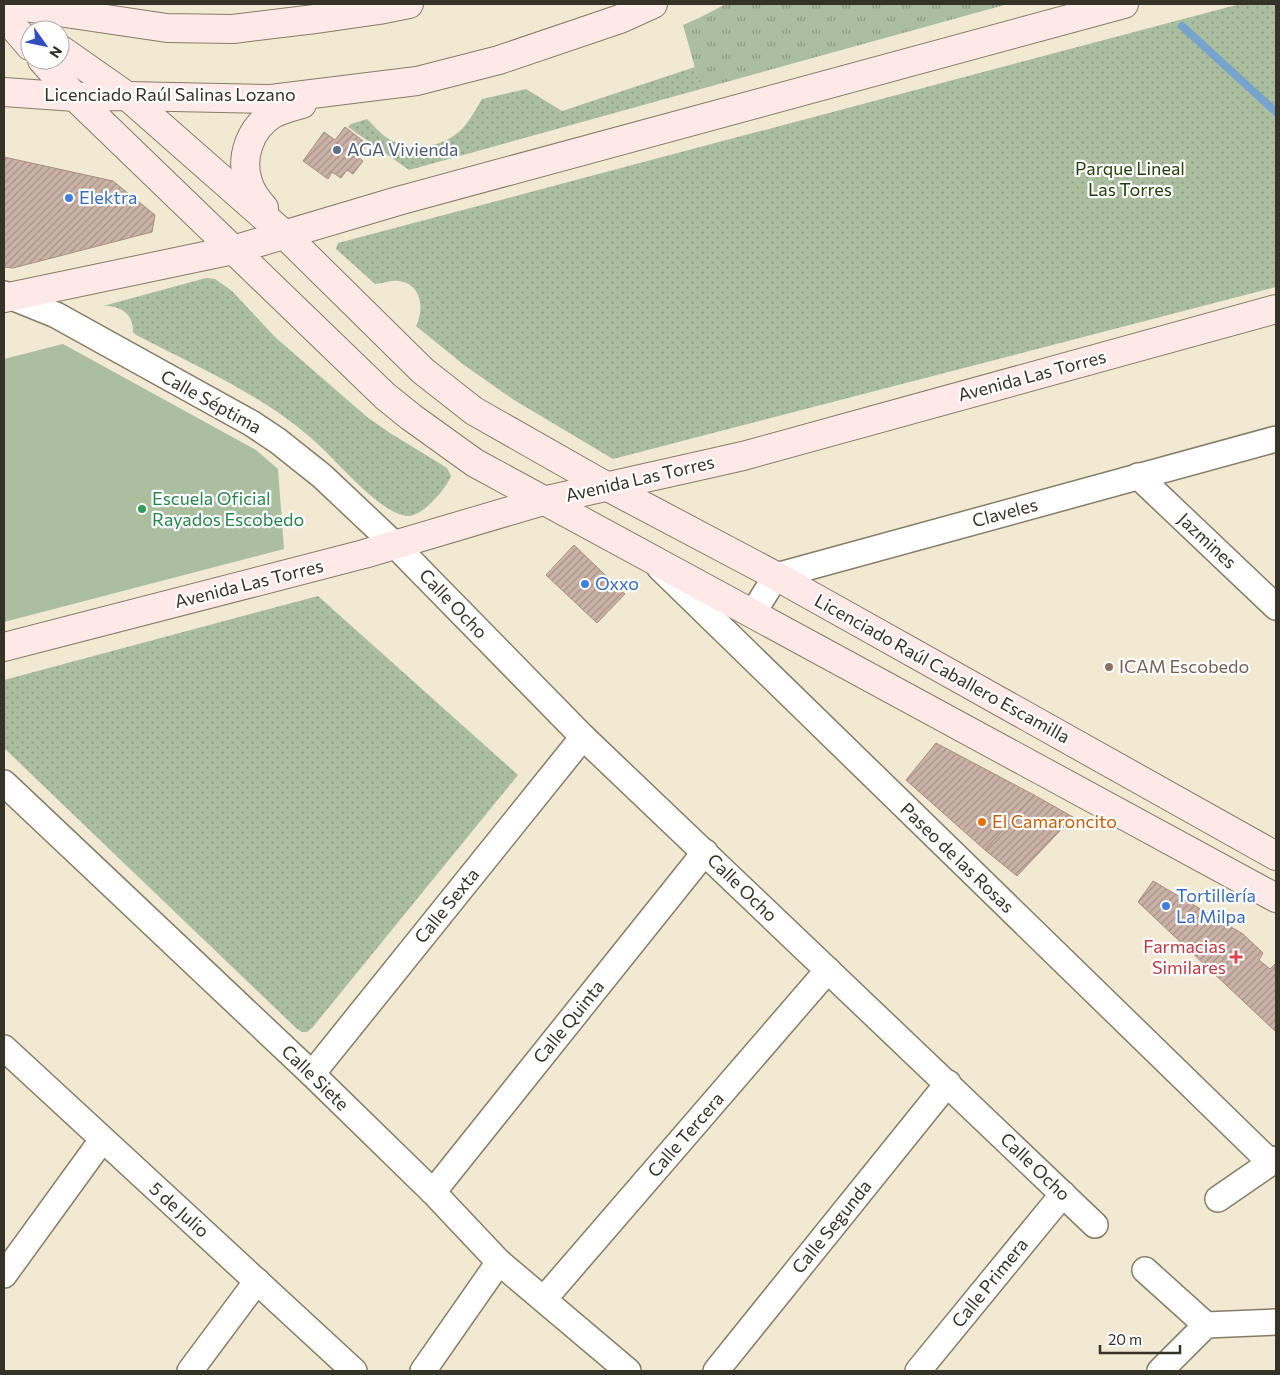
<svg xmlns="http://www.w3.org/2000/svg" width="1280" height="1375" font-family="Commissioner,sans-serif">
<defs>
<pattern id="grass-tufts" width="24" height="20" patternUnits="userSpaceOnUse" patternTransform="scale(1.25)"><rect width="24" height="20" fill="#abbea0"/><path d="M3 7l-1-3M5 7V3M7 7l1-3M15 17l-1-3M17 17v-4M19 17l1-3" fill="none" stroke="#8c9b82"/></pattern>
<pattern id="park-dots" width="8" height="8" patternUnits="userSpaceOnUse" patternTransform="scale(1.25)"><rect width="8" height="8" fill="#abbea0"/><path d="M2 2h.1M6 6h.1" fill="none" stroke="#8c9b82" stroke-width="1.8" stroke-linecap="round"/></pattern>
<pattern id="building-hatch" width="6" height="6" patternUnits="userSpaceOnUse" patternTransform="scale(1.25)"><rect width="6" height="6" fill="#cbb2a7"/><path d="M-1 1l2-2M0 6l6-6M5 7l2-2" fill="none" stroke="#a69188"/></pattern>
</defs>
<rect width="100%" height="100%" fill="#f1e9d1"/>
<!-- grass -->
<polygon fill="url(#grass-tufts)" points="726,4 1008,4 701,89 683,25 699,18"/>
<!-- park -->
<g fill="url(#park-dots)">
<path d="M1240,4H1276V287L613,459L514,400L464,365L416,326C425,308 421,283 398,281C390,280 382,284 375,284L336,249L338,243Z"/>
<path d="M695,67L701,89L409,170L348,127L351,124L367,119C373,125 380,133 387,138C410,153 444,148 463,128C470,120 476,109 482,99L526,89L562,111Z"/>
<path d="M206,278L215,279L232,291L275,337L367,417L390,433L447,468L451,476C446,489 423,516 408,516C383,515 342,467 323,449C270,398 200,368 136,335L133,332C134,314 120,305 103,306Z"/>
<polygon points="318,596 518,775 312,1028 307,1032 302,1032 296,1028 4,748 4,680"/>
</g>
<!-- pitch -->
<polygon fill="#abbea0" points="63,344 256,450 278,469 284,549 4,622 4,359"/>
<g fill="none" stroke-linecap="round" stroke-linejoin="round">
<!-- stream -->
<polyline stroke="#77a4cc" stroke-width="8" points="1182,26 1276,112"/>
</g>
<!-- building -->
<g fill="url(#building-hatch)" stroke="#a68e83">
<polygon points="345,127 367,144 358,157 363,161 353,174 347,170 341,178 332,172 328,179 303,161 324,132 335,140"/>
<polygon points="4,157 113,181 155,215 152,232 13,268 4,267"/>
<polygon points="574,545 625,594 597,623 546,575"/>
<polygon points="936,743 1034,795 985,850 906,780"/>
<polygon points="1034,795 1073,817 1017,876 985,850"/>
<polygon points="1153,881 1243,934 1263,953 1259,960 1270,969 1276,963 1276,1032 1138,902"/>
</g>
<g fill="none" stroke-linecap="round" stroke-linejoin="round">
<!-- street casing -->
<g stroke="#857d67" stroke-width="28">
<g id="street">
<polyline points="4,294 56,315 251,423 278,441 322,476 394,544 583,737 1095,1225"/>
<polyline points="1138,476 1276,607"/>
<polyline points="660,568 1271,1163"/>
<polyline points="753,613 776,576 1276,439"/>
<polyline points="4,783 312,1074 433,1192 499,1262 628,1371"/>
<polyline points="4,1048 354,1371"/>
<polyline points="312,1074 583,737"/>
<polyline points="433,1192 705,852"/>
<polyline points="1218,1199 1276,1159"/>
<polyline points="1145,1270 1206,1325"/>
<polyline points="4,1275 102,1140"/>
<polyline points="544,1299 828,970"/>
<polyline points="190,1371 257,1281"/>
<polyline points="423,1371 499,1262"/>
<polyline points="716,1371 948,1083"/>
<polyline points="918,1371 1063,1194"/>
<polyline points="1160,1371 1206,1325 1276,1322"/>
</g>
</g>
<!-- secondary casing -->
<g stroke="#857d67" stroke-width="30">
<g id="secondary">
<polyline points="4,4 167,28 233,29 315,19 379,10 409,4"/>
<polyline points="4,16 30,46"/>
<polyline points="60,49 127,96 285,235 423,371 474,411 606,486 776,576 1276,856"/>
<polyline points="42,60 75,97 385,396 411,417 475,463 1276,898"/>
<polyline points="4,92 75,97 127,96 271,99 417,81 499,60 620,19 653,4"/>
<path d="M264,208C257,200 251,192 248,182C240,157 250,128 273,114C282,109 291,107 302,104"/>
<polyline points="4,298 233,250 398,201 1124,4"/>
<polyline points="4,647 364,554 543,501 743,456 1276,309"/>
</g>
</g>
<!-- street -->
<use href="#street" stroke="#fff" stroke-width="25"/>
<!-- secondary -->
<use href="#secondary" stroke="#fee9e8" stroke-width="28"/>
</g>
<!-- markers -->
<circle fill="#5c6f8a" stroke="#fff" stroke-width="2" cx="337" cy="150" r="5"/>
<g fill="#3f7fe0" stroke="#fff" stroke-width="2">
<circle cx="69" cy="198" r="5"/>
<circle cx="585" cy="584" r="5"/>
<circle cx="1166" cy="906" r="5"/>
</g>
<circle fill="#2e9e5b" stroke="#fff" stroke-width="2" cx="142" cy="509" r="5"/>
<circle fill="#8d6e63" stroke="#fff" stroke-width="2" cx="1109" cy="667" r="5"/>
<circle fill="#e8710a" stroke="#fff" stroke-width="2" cx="982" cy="822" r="5"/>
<path fill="#e0444e" stroke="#fff" stroke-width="2" d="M1233.5 949.5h5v5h5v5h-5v5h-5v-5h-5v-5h5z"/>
<g text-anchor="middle" stroke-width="4.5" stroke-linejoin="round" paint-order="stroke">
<!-- street labels -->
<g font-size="18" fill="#353228" stroke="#fff">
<text x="170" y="101">Licenciado Raúl Salinas Lozano</text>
<text transform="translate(1032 376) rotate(-15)" y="6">Avenida Las Torres</text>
<text transform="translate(211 402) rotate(29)" y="6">Calle Séptima</text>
<text transform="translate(640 479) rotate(-13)" y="6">Avenida Las Torres</text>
<text transform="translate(1005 513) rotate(-15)" y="6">Claveles</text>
<text transform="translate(1207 541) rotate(43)" y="6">Jazmines</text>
<text transform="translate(249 584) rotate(-14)" y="6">Avenida Las Torres</text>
<text transform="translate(453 604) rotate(46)" y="6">Calle Ocho</text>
<text transform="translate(942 669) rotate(29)" y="6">Licenciado Raúl Caballero Escamilla</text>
<text transform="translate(957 858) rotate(44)" y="6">Paseo de las Rosas</text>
<text transform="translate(742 888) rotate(44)" y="6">Calle Ocho</text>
<text transform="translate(447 906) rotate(-51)" y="6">Calle Sexta</text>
<text transform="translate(569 1022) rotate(-51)" y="6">Calle Quinta</text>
<text transform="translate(315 1078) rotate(44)" y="6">Calle Siete</text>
<text transform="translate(686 1135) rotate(-49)" y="6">Calle Tercera</text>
<text transform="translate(1035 1167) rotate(44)" y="6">Calle Ocho</text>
<text transform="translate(179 1210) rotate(42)" y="6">5 de Julio</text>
<text transform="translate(832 1227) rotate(-51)" y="6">Calle Segunda</text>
<text transform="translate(990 1283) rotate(-51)" y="6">Calle Primera</text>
</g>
<!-- service labels -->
<g font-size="18" fill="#4e5e75" stroke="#fff" text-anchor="start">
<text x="347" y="156">AGA Vivienda</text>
</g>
<!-- park labels -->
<g font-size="18" fill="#23400a" stroke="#fff">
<text x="1130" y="175">Parque Lineal<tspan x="1130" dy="21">Las Torres</tspan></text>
</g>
<!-- shop labels -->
<g font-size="18" fill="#366cbe" stroke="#fff" text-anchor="start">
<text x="79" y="204">Elektra</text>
<text x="595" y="590">Oxxo</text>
<text x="1176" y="902">Tortillería<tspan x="1176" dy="21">La Milpa</tspan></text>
</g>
<!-- leisure labels -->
<g font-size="18" fill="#27864d" stroke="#fff" text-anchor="start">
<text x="152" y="505">Escuela Oficial<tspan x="152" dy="21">Rayados Escobedo</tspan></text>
</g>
<!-- education labels -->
<g font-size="18" fill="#785e54" stroke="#fff" text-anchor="start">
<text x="1119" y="673">ICAM Escobedo</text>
</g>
<!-- food labels -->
<g font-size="18" fill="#c56008" stroke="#fff" text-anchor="start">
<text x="992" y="828">El Camaroncito</text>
</g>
<!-- health labels -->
<g font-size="18" fill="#be3a42" stroke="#fff" text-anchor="end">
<text x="1226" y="953">Farmacias<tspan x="1226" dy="21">Similares</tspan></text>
</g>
</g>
<!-- border -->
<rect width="1280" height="1375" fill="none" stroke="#353228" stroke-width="10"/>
<!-- north arrow -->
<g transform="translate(45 45) rotate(123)"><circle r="24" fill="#ffffff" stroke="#aeada9"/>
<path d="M0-4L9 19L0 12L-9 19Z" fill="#314dbe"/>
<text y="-8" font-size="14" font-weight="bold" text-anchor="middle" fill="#353228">N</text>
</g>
<!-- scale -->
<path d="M1100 1345v8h80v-8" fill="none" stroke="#353228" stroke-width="2.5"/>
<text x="1108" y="1345" font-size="15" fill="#353228" stroke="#ffffff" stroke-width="4" paint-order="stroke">20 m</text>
</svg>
